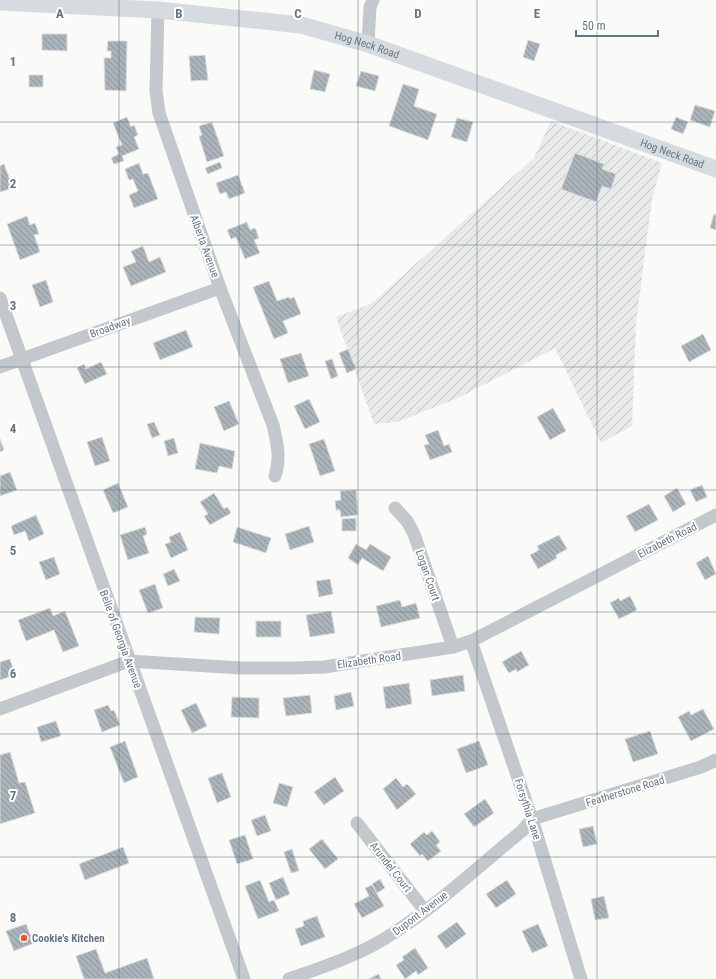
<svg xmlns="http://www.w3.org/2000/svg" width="716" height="979" font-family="'Roboto Condensed',sans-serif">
<defs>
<pattern id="industrial-furrows" width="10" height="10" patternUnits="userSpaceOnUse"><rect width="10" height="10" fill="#e8e9e9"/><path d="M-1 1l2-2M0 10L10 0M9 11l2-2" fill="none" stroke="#c0c1c2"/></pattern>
<pattern id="building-back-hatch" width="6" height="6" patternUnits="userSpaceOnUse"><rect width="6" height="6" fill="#aab3b9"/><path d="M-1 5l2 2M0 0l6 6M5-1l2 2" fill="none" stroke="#8e969c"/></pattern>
</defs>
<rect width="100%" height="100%" fill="#fafaf8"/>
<!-- industrial -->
<polygon fill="url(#industrial-furrows)" points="551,121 662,163 652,199 636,324 632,426 601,443 555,348 458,398 397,422 374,424 336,317 371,304 534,158"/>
<!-- building -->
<g fill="url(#building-back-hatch)" stroke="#dcdcda">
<polygon points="42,34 67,34 67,51 42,50"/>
<polygon points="528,40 540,44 534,61 523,57"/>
<polygon points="108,41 127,41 126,91 105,90 104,58 111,58 111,51 107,51"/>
<polygon points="205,55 208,80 191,81 189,56"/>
<polygon points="314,70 330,74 325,92 310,89"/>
<polygon points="361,71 379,76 375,91 356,86"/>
<rect x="29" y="75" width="14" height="12"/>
<polygon points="403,84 419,89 414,106 437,114 428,140 389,126"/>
<polygon points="695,105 715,111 710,127 690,120"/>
<polygon points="127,117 131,127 134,125 138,135 134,137 139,149 122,156 124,161 114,164 111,158 119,154 116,147 122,145 113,123"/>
<polygon points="676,117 688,122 683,134 671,129"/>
<polygon points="457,118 473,122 467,142 451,137"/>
<polygon points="212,122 224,156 207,162 199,136 202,135 199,126"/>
<polygon points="575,153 604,164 602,169 616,174 611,189 602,186 596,202 561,189"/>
<polygon points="220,162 222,168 208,174 205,168"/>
<polygon points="139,163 143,174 148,173 158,199 134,208 129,195 138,191 133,179 129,180 125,169"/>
<polygon points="4,164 13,188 0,192 0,166"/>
<polygon points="238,175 245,193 229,199 226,192 220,194 216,183"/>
<polygon points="714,214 716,215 716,230 710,228"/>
<polygon points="27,216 30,225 35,223 39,234 34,235 40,252 20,260 7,224"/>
<polygon points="247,222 250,230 255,228 259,238 254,240 260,253 245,259 236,237 231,239 227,230"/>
<polygon points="143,246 149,262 160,257 166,272 131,286 123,267 136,262 131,251"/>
<polygon points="46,280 53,302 40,307 32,285"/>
<polygon points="269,281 277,301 289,297 290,299 294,297 301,314 283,321 288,333 274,339 253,287"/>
<polygon points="186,330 193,347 160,360 153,343"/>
<polygon points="703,334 711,350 689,362 681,346"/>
<polygon points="348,349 356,369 347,373 339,353"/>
<polygon points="301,353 309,376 288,383 280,359"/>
<polygon points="332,359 338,376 331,379 325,361"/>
<polygon points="101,362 107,374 85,384 77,368 84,364 86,369"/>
<polygon points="309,399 320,422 305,429 294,406"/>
<polygon points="229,401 239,424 224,431 214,407"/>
<polygon points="553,408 566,431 550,440 537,417"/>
<polygon points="154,422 160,435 152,438 147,424"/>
<polygon points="438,430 444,446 449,444 452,452 430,460 424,445 429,444 425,435"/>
<polygon points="102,437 110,461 95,466 87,442"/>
<polygon points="174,438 178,453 168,456 164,441"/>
<polygon points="0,439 4,450 0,452"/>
<polygon points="324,439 335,471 320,476 309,444"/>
<polygon points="200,443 235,451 232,469 219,466 217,473 195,469"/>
<polygon points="10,472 17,490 0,496 0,476"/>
<polygon points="118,483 128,507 113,513 103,490"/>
<polygon points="702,485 707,497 696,502 690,490"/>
<polygon points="677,488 686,504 673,512 664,496"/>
<polygon points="356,490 358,515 341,517 340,510 336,510 335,501 341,500 340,491"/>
<polygon points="214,493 224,509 227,507 231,513 210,525 204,516 208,514 200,502"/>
<polygon points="649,504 658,520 635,532 626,516"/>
<polygon points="36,515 44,534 29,541 25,531 14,535 11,526"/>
<polygon points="356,518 356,531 342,531 342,519"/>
<polygon points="309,526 314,542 290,550 285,534"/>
<polygon points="145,527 147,534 143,536 149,553 128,560 120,535"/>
<polygon points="237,527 271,538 266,553 233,542"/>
<polygon points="180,532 188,550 171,558 165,544 171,542 169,537"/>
<polygon points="559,535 567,549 556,555 557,558 538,569 530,555 539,550 537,546"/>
<polygon points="356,544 366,550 370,544 391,557 383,571 362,558 358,565 348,558"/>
<polygon points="708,556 716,574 705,580 696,563"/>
<polygon points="54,557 60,574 46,580 39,562"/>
<polygon points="174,569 180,581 168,586 163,574"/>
<polygon points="330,579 333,594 319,597 316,581"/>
<polygon points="155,584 163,608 148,613 139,590"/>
<polygon points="630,596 637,610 619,619 610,603 619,598 620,601"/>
<polygon points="400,600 402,607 416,603 420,618 381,627 376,606"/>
<polygon points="50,608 53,616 65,611 79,646 63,652 54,630 26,641 18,620"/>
<polygon points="331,611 335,633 310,637 306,615"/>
<polygon points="195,617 220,618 219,634 194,632"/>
<rect x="256" y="621" width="25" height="16"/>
<polygon points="521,651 529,665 517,672 516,669 509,673 502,662"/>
<polygon points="10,659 15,675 0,680 0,662"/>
<polygon points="463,675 465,691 432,696 430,680"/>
<polygon points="409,683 412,704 386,709 383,687"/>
<polygon points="351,692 354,706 336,710 334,696"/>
<polygon points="310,695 312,713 286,716 283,698"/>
<polygon points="232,697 259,698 259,718 231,717"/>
<polygon points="196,703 207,726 192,733 181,710"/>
<polygon points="108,705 111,711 114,710 120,725 102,732 94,710"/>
<polygon points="703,709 714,729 691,741 678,717 689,711 691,715"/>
<polygon points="56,721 61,736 41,742 37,727"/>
<polygon points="650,731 658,754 633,762 625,739"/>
<polygon points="125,741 138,777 124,783 110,747"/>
<polygon points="479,741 488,765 466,773 457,749"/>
<polygon points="10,752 19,783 25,782 35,813 0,824 0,755"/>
<polygon points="222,773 231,797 217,803 208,778"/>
<polygon points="335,777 344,791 324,805 314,792"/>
<polygon points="396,778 403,787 407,784 416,794 397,810 383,789"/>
<polygon points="279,783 293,787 287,807 273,803"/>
<polygon points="485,799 494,813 474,827 464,814"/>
<polygon points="265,815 271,831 257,836 251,820"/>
<polygon points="593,826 597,844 583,847 579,829"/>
<polygon points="432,831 440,842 436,845 441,851 428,861 422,854 420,856 410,844 424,832 427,835"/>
<polygon points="245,835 253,859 237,864 229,840"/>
<polygon points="322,839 338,859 325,869 309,849"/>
<polygon points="123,847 129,863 85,880 79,864"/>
<polygon points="292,849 299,871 291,873 284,852"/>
<polygon points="283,877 290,894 276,900 269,883"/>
<polygon points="380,879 385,888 377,893 372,884"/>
<polygon points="260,880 269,902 274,900 279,911 258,919 245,886"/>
<polygon points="507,880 516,894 496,908 486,894"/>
<polygon points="372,885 384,906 362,918 354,904 369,896 365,888"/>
<polygon points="604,896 609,918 595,920 591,899"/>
<polygon points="317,916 325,937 301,946 295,929 304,926 303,921"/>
<polygon points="457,922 466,934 446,949 437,936"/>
<polygon points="26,924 30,935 36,932 39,941 14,951 6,931"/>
<polygon points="538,924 548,946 532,953 522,931"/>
<polygon points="415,948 428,968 418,975 416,971 405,979 396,965 404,960 402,957"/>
<polygon points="96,949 105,973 147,958 154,979 84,979 76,956"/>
<polygon points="379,974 381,979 368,979"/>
</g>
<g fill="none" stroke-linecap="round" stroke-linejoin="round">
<!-- minor -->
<g stroke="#c3c8cc" stroke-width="13">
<path d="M158,10L156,91L159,113L220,288L273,425C277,443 281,458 275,476"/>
<polyline points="368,44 370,7 373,0"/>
<polyline points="0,298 244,979"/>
<polyline points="0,367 220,288"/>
<polyline points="395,508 407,521 414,534 453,647"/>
<polyline points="471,641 532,819 581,979"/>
<polyline points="0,709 129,661 241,668 292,668 324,667 453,647 471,641 716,515"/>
<polyline points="357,823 425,911"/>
<path d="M289,979C326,966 363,954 395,932C440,903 480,865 522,831L532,819L701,767L716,760"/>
</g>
<!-- major -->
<path stroke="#d6dbdf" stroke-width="17" id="s1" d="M0,2L158,10L301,25L368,44L716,169"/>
</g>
<!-- grid -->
<path fill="none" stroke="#657683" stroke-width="1" stroke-opacity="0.55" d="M119,0V979M239,0V979M358,0V979M477,0V979M597,0V979M0,122H716M0,245H716M0,367H716M0,490H716M0,612H716M0,734H716M0,857H716"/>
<!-- markers -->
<circle fill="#e4572e" stroke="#fff" stroke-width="1.5" cx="24" cy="938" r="4"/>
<g text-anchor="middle" stroke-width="4" stroke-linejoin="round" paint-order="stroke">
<!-- street labels -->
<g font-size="11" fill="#657683" stroke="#fff">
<text dy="4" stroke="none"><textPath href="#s1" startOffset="371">Hog Neck Road</textPath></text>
<text dy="4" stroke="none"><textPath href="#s1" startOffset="695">Hog Neck Road</textPath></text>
<text transform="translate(205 246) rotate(70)" y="4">Alberta Avenue</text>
<text transform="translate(110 327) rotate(-20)" y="4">Broadway</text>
<text transform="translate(667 540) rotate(-27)" y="4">Elizabeth Road</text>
<text transform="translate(428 575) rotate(71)" y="4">Logan Court</text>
<text transform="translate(121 639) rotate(70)" y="4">Belle of Georgia Avenue</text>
<text transform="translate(369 660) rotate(-8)" y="4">Elizabeth Road</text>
<text transform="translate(625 791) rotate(-17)" y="4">Featherstone Road</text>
<text transform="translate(528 809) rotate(72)" y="4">Forsythia Lane</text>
<text transform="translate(391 867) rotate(52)" y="4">Arundel Court</text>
<text transform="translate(420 913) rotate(-37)" y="4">Dupont Avenue</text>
</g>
<!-- poi labels -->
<g font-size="11" font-weight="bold" fill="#657683" stroke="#fff" text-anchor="start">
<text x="32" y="942">Cookie's Kitchen</text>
</g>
</g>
<g font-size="13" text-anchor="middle" font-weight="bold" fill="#657683" stroke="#fff" stroke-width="4" stroke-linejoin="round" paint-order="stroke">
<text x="60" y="18">A</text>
<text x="179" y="18">B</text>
<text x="298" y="18">C</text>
<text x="418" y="18">D</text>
<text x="537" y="18">E</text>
<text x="13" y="66">1</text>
<text x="13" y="188">2</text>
<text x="13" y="310">3</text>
<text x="13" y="433">4</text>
<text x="13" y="555">5</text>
<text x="13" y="678">6</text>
<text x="13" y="800">7</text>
<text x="13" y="922">8</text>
</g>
<!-- scale -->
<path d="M576 30v6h82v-6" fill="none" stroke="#657683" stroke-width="2"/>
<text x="582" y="30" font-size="12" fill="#657683" stroke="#ffffff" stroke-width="3" paint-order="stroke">50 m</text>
</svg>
